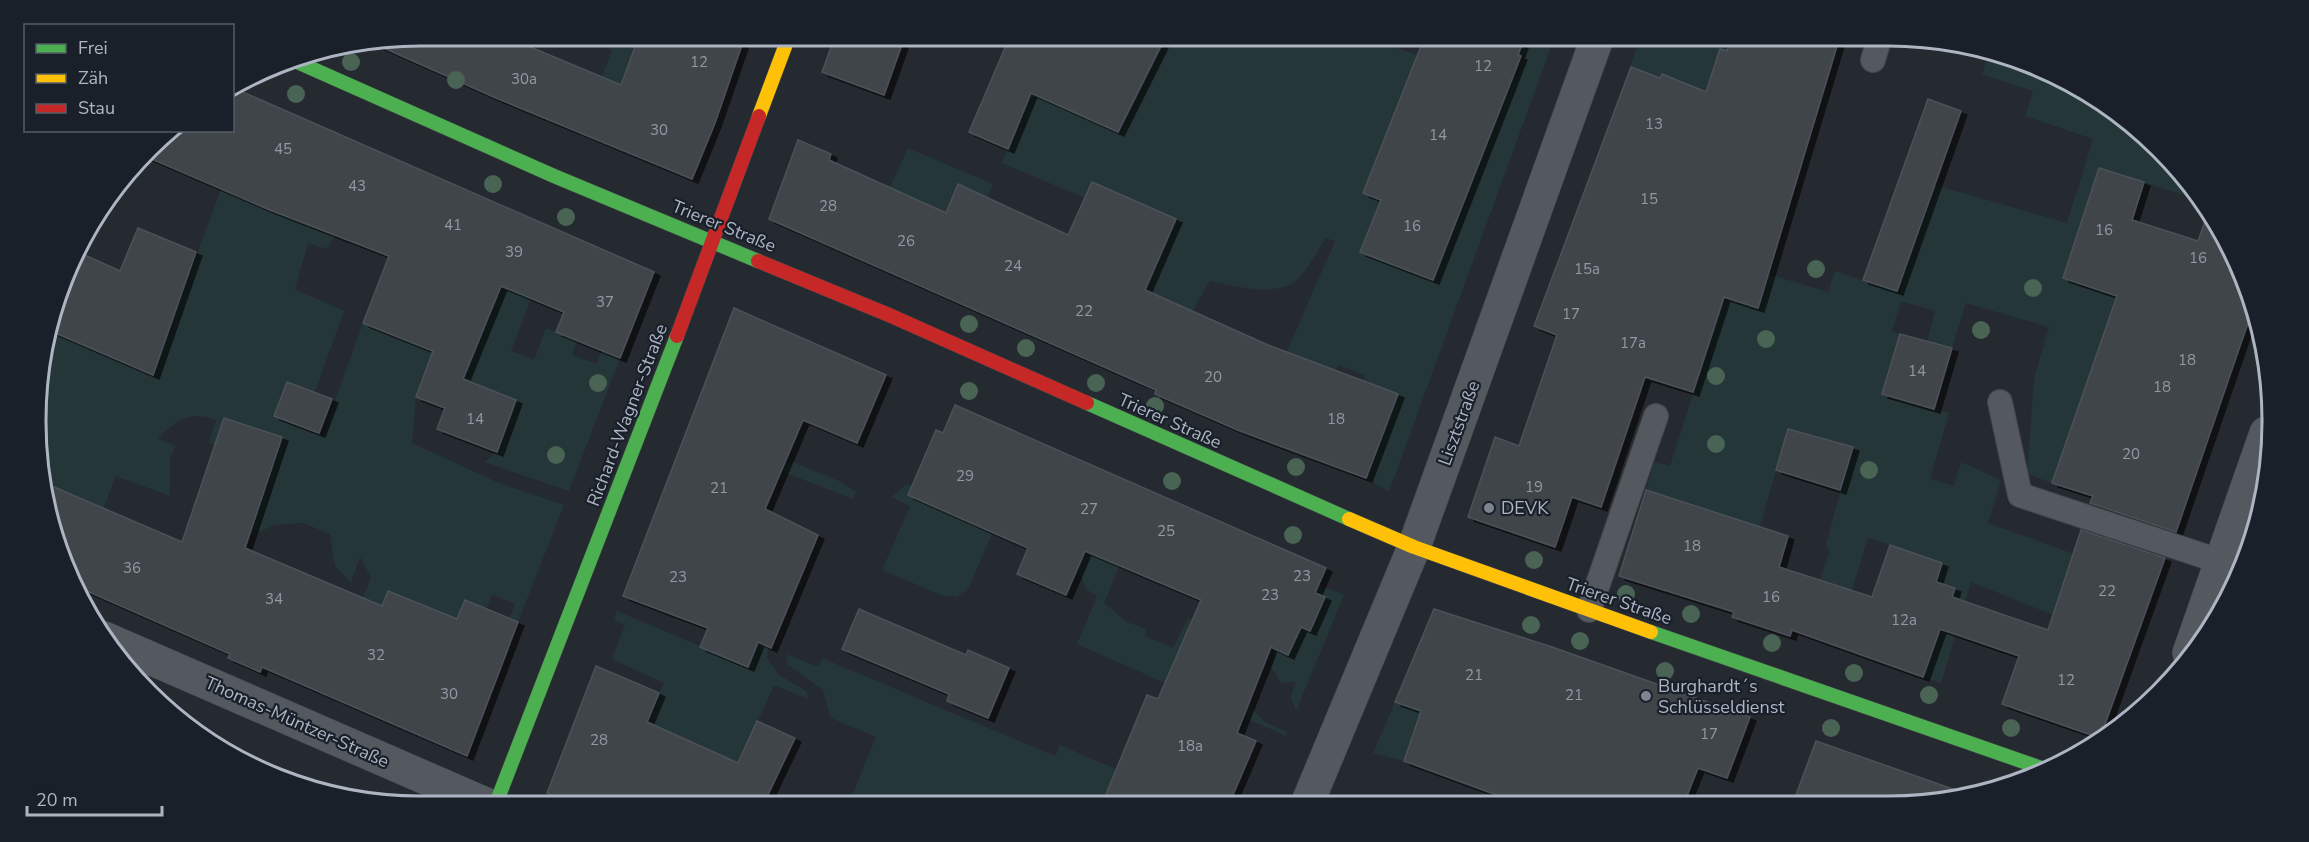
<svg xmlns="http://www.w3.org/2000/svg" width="2309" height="842" font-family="'Nunito Sans',sans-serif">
<defs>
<filter id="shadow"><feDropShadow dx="6" dy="4" stdDeviation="0" flood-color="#0009"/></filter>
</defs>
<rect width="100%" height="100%" fill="#252a30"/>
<!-- green -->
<g fill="#253638" fill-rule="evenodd">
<polygon points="578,36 639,36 633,51 619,150 580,136 612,50"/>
<path d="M1146,36H1217L1241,44L1244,36H1375L1374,39L1505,89L1510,75L1517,77L1524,57L1518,55L1524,40L1518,36H1555L1389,492L1366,478L1398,395L1363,382L1365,375L1338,365L1336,371L1274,443L1251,435L1335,241L1326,238C1318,250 1310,266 1300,277C1281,299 1234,286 1210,281L1192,311L1155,394L1136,381L1085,198L1002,163L1031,93L1118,132L1141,87ZM1406,84L1496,120L1433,279L1360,251L1381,200L1380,150Z"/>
<polygon points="1641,36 1732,36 1727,51 1720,49 1715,207 1693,87 1662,75 1660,78 1635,68 1628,72"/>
<polygon points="1990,50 2122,115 2196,199 2099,168 2117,296 2052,483 2027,474 2034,379 2049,327 1966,303 1952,348 1927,342 1935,311 1901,301 1892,331 1900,334 1882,394 1949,413 1930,479 1954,486 1961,462 2001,480 1988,523 2074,554 2053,615 1971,582 1941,683 1923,677 1955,589 1936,582 1942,564 1868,537 1835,646 1800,635 1830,551 1826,545 1852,447 1788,429 1758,533 1752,525 1646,490 1654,462 1670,466 1724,297 1758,307 1768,274 1828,292 1835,271 1898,292 1935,185 2067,223 2093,139 2025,116 2033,91 1982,74"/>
<polygon points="908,148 993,184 944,296 887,194"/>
<path d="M230,164L335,235L327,249L308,243L295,289L344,311L315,392L287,382L277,411L297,425L323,434L363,323L390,334L406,290L380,280L390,258L385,257L393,240L468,272L427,366L416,397L412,443L499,483L564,505L518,622L509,619L515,604L492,595L486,609L465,601L437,665L402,613L408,599L388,591L382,606L363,598L371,577L360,557L351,582L335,566L330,534L303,523L275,525L247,537L282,437L225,418L215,445L209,442L216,420C188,411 177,419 158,439L176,446L170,457V496L116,476L103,509L47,484L41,394L49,371L39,373V371L51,331L153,374Z"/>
<polygon points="481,278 531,299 511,351 534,360 546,328 577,340 572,355 596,364 602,351 620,358 569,491 484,462 497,452 516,400 463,379"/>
<polygon points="793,462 839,481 856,492 853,499 781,471 779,465"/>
<polygon points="907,484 997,522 969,587 957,597 944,596 882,570 910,506 891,497"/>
<polygon points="1093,532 1127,546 1104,603 1127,622 1146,629 1145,636 1173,648 1188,618 1192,620 1165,683 1077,644 1097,596 1086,589 1082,577 1075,574"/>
<polygon points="1319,585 1344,595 1296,711 1291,697 1295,682 1281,683 1272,668 1274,649 1288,655 1301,627 1310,631 1325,598 1315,593"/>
<polygon points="617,611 700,646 757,643 768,646 767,658 778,674 807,692 808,699 774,685 733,776 642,732 664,683 612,659 625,625 614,620"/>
<polygon points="786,654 818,667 822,658 1055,756 1060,745 1160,788 1153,804 1110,786 1102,804 848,805 876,737 831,718 823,690 788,665"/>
<polygon points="1185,691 1245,713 1249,704 1263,721 1287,732 1286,736"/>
<polygon points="1395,702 1421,711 1404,761 1373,753"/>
</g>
<!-- building -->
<g fill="#40444a" stroke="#4c5159" stroke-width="1.5" filter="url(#shadow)">
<polygon points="421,36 504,36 621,85 639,36 745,36 715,123 692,179 496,98 377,45"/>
<polygon points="835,36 905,36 884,95 822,72"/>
<polygon points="1010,36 1166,36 1118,132 1031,93 1008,149 969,132"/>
<polygon points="1425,36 1525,36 1518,55 1521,56 1433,280 1360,252 1381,200 1363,193"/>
<polygon points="1732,36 1840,36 1758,308 1724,297 1693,392 1645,377 1601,507 1572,497 1555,547 1468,517 1495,437 1519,446 1557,335 1534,326 1631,67 1660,78 1662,74 1706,92 1720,49 1727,51"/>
<polygon points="236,89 654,272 620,358 556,332 564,312 501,286 463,379 516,400 497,452 437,429 445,408 416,397 433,351 363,323 389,256 270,210 147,157 169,130 232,130 232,91"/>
<polygon points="1928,99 1961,111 1897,291 1863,280"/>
<polygon points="798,140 831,154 829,160 946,213 958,184 1068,235 1092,182 1176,219 1145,290 1268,345 1398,394 1366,478 1240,431 1155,394 1156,390 769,219"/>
<polygon points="2099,168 2144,182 2132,220 2198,241 2208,213 2221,228 2251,314 2176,532 2090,503 2093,496 2052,483 2117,296 2063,278"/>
<polygon points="138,228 196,252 153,375 51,331 76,251 120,271"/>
<polygon points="734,308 886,375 857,443 803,420 765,509 818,535 771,648 758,642 748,667 700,647 708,628 623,596"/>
<polygon points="1900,334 1952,348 1934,409 1882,394"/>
<polygon points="287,382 332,399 319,433 274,416"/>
<polygon points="955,405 1326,568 1315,593 1325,597 1310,631 1301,627 1288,655 1271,647 1237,733 1256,741 1229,804 1102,804 1147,695 1158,699 1201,600 1085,551 1066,595 1017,574 1028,548 908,495 936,430 943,433"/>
<polygon points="224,418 282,437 245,548 382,606 388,591 457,619 465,600 518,622 467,756 262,667 260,672 228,658 230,654 80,588 49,520 47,484 182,542"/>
<polygon points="1788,429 1853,447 1840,490 1776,470"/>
<polygon points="1646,490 1788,536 1779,567 1872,597 1890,545 1942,563 1936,582 1955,588 1952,597 2048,630 2081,530 2165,558 2100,738 2002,704 2019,656 1940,629 1923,677 1792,630 1790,636 1732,617 1734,612 1619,576"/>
<polygon points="859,609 966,655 968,650 1009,668 988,718 947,701 949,694 842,649"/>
<polygon points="1434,609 1552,647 1750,717 1727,778 1698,768 1684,803 1521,804 1404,761 1421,711 1395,702"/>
<polygon points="596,666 659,693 647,722 738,763 757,721 795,738 763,805 577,806 547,793"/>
<polygon points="1816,741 1967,794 1939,803 1793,803"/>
</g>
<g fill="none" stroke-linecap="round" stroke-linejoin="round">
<!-- lane casing -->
<g stroke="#42464b" stroke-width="26">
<g id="lane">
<polyline points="1873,60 1880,36"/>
<polyline points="2000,402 2020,495 2222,562"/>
<polyline points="1589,610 1656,416"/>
</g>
</g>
<!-- street casing -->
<g stroke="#42464b" stroke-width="34">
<g id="street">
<polyline points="104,638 490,806"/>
<polyline points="2189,653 2266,433"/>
<polyline points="1307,804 1414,547 1598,36"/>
</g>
</g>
<!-- fast casing -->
<g stroke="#42464b" stroke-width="15">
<g id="fast">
<polyline points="295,61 554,176 758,261"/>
<polyline points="1087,403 1349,519"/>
<polyline points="1651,632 2047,770"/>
<polyline points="495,806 677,336"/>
</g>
</g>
<!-- slow casing -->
<g stroke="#42464b" stroke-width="15">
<g id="slow">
<polyline points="759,116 789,36"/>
<polyline points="1349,519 1414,547 1651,632"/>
</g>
</g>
<!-- jam casing -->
<g stroke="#42464b" stroke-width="15">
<g id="jam">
<polyline points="758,261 889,315 1087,403"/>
<polyline points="677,336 759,116"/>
</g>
</g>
<!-- lane -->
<use href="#lane" stroke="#54585f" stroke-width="24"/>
<!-- street -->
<use href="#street" stroke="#54585f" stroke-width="33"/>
<!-- fast -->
<use href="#fast" stroke="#4caf50" stroke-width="14"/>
<!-- slow -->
<use href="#slow" stroke="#ffc107" stroke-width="14"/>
<!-- jam -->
<use href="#jam" stroke="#c62828" stroke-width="14"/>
</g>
<!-- trees -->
<g fill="#496354">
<circle cx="351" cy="62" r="9"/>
<circle cx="456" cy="80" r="9"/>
<circle cx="296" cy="94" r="9"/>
<circle cx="493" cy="184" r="9"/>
<circle cx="566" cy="217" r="9"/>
<circle cx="1816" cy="269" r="9"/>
<circle cx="2033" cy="288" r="9"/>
<circle cx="969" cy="324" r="9"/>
<circle cx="1981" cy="330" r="9"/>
<circle cx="1766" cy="339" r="9"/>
<circle cx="1026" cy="348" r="9"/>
<circle cx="1716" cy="376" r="9"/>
<circle cx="598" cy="383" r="9"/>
<circle cx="1096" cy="383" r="9"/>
<circle cx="969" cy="391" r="9"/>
<circle cx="1155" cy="406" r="9"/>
<circle cx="1716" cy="444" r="9"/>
<circle cx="556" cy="455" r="9"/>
<circle cx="1296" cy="467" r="9"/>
<circle cx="1869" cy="470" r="9"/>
<circle cx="1172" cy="481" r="9"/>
<circle cx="1293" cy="535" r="9"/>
<circle cx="1534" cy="560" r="9"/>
<circle cx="1626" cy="594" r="9"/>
<circle cx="1691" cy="614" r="9"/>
<circle cx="1531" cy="625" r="9"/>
<circle cx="1580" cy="641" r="9"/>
<circle cx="1772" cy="643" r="9"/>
<circle cx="1665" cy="671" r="9"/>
<circle cx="1854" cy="673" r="9"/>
<circle cx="1929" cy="695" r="9"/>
<circle cx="1831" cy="728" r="9"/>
<circle cx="2011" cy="728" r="9"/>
</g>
<!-- markers -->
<g fill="#7d8490" stroke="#19202a" stroke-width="2">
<circle cx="1489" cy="508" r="6"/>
<circle cx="1646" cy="696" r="6"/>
</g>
<g text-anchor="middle" stroke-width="4.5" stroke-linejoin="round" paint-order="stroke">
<!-- number labels -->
<g font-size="15" fill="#9299a5">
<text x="699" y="67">12</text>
<text x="1483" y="71">12</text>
<text x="524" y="84">30a</text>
<text x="1654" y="129">13</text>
<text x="659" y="135">30</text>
<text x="1438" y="140">14</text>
<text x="283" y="154">45</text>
<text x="357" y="191">43</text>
<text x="1649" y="204">15</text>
<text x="828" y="211">28</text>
<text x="453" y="230">41</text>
<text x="1412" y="231">16</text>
<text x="2104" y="235">16</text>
<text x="906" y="246">26</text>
<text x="514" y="257">39</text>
<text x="2198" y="263">16</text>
<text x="1013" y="271">24</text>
<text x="1587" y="274">15a</text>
<text x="605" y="307">37</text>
<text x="1084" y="316">22</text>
<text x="1571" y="319">17</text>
<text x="1633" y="348">17a</text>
<text x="2187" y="365">18</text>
<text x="1917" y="376">14</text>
<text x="1213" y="382">20</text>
<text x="2162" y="392">18</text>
<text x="475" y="424">14</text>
<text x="1336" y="424">18</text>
<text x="2131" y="459">20</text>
<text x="965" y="481">29</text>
<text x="1534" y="492">19</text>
<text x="719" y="493">21</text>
<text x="1089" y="514">27</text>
<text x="1166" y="536">25</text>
<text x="1692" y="551">18</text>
<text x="132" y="573">36</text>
<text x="1302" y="581">23</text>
<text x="678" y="582">23</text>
<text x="2107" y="596">22</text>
<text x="1270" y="600">23</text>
<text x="1771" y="602">16</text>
<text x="274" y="604">34</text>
<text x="1904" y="625">12a</text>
<text x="376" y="660">32</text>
<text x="1474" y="680">21</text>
<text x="2066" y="685">12</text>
<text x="449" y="699">30</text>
<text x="1574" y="700">21</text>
<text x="1709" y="739">17</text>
<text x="599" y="745">28</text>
<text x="1190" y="751">18a</text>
</g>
<!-- street labels -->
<g font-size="18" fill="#adb5c3" stroke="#19202a">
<text transform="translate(724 226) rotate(22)" y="6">Trierer Straße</text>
<text transform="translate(627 415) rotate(-69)" y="6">Richard-Wagner-Straße</text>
<text transform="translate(1170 421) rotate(24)" y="6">Trierer Straße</text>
<text transform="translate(1459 423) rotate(-70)" y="6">Lisztstraße</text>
<text transform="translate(1619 601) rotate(19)" y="6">Trierer Straße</text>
<text transform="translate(297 722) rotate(24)" y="6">Thomas-Müntzer-Straße</text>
</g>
<!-- poi labels -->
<g font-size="18" fill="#adb5c3" stroke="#19202a" text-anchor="start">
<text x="1501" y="514">DEVK</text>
<text x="1658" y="692">Burghardt´s<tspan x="1658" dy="21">Schlüsseldienst</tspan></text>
</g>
</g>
<!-- crop -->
<path d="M0 0H2309V842H0ZM420 46H1888A374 374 0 0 1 2262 420V422A374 374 0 0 1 1888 796H420A374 374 0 0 1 46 422V420A374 374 0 0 1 420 46Z" fill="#19202a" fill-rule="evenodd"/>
<path fill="none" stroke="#adb5c3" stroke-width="3" d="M420 46H1888A374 374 0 0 1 2262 420V422A374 374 0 0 1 1888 796H420A374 374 0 0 1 46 422V420A374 374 0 0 1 420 46Z"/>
<!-- legend -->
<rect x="24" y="24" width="210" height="108" fill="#19202a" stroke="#545c67" stroke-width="1.5"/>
<rect x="36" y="44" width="30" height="9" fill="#4caf50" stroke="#545c67" stroke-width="1.5"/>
<text x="78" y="54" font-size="18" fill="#adb5c3">Frei</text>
<rect x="36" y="74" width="30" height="9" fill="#ffc107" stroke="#545c67" stroke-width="1.5"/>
<text x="78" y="84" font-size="18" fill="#adb5c3">Zäh</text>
<rect x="36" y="104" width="30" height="9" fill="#c62828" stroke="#545c67" stroke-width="1.5"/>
<text x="78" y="114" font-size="18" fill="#adb5c3">Stau</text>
<!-- scale -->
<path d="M27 806v9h135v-9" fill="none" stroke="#adb5c3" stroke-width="3"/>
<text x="36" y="806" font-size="18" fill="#adb5c3" stroke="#19202a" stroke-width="4.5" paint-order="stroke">20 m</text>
</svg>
